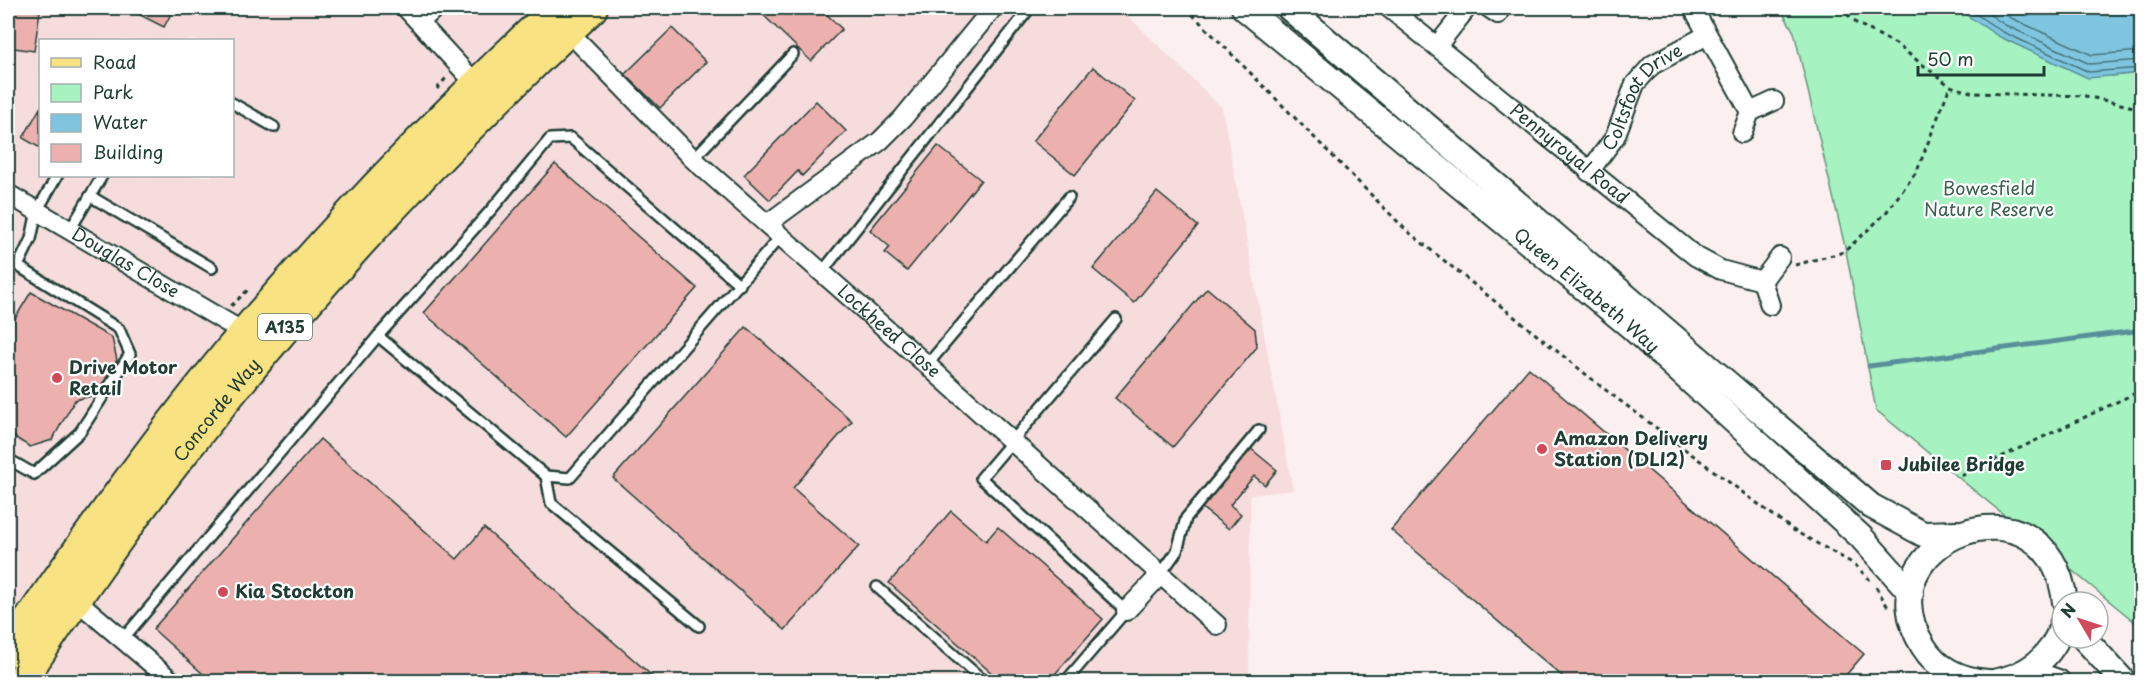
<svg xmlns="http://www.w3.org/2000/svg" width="2149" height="689" font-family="'Playpen Sans',sans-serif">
<rect width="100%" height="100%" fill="#fbefef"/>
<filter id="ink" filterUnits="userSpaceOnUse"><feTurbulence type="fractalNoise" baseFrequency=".0167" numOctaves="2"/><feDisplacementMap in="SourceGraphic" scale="12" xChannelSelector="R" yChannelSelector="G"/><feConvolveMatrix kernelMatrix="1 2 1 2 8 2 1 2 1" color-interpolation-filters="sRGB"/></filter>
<g filter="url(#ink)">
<!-- built -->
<path fill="#f6dcdc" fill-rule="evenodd" d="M8,8H1120L1222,108L1293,490L1250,495L1249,681H8ZM40,40H232V176H40Z"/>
<!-- green -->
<polygon fill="#a7f2c1" stroke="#63987a" stroke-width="1.5" points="1780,8 1967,8 2112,76 2141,73 2141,627 1876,410 1846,251 1794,32"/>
<!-- water -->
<polygon fill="#7fc5e0" stroke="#598f9b" stroke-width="1.5" points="1956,8 2141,8 2141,73 2088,78 1998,36"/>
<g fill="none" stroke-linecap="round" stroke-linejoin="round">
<!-- shore -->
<g stroke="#457379" stroke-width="1.5">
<polyline points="1967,8 2001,31 2089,72 2142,68"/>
<polyline points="1980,8 2005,25 2090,64 2142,60"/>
<polyline points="1996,8 2009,17 2092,55 2142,51"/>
</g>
<!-- stream -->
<polyline stroke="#598f9b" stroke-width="5" points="1869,366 2142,330"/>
</g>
<!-- building -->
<g fill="#ecb1af" stroke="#1f3d34" stroke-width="1.5">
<polygon points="8,8 40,11 34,51 8,47"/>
<polygon points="136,8 174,8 164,27 134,12"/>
<polygon points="756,8 820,8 842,29 811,61"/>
<polygon points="672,28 706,62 660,108 625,74"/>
<polygon points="1093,67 1135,101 1075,175 1033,141"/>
<polygon points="816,101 846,131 802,176 798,171 770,200 744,175"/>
<polygon points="40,108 40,148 23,138"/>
<polygon points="938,146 981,180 907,271 885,253 890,247 870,230"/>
<polygon points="555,164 697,288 566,437 424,313"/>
<polygon points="1157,192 1198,226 1134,303 1093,269"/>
<polygon points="1207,288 1255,329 1257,347 1173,447 1115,398"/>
<polygon points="31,292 112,338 117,360 96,395 75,400 52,440 30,447 8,433 8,330"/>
<polygon points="746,327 852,421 793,488 859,546 785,630 613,478"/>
<polygon points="1529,368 1864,654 1840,682 1569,682 1391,530"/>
<polygon points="320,439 457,559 484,528 659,682 212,682 153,629"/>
<polygon points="1250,448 1277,470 1265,485 1254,476 1230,505 1241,514 1229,529 1202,508"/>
<polygon points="951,511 986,541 998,527 1103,619 1048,682 1002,682 889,583"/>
</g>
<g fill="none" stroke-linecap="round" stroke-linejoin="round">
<!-- service casing -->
<g stroke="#1f3d34" stroke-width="14">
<g id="service">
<polyline points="232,103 274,127"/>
<polyline points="693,159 793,54"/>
<polyline points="90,196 212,268"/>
<polyline points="70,230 102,176"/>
<polyline points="822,272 1030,8"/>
<polyline points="378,336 491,210 550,139 571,138 740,285"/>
<polyline points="927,365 1069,197"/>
<polyline points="8,459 34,474 80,432 130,354 119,329 18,266 31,239 37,211 57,176"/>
<polyline points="546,476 551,503 699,626"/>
<polyline points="1160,575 1177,551 1186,518 1259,430"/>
<polyline points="877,587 985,682"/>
<polyline points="123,639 378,336 546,476 570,478 781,236"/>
<polyline points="1065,682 1126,611 981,478 1116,319"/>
</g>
</g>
<!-- minor casing -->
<g stroke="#1f3d34" stroke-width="22">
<g id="minor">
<polyline points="406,8 475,83"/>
<path id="s1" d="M1389,8L1695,256L1721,270L1762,281"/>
<polyline points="1489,8 1498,14"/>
<polyline points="1693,8 1750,112 1742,133"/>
<polyline points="421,21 435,8"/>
<path id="s2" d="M567,30L693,159L927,365L1217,625"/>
<polyline points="1437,46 1467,8"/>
<polyline points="1750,112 1774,101"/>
<path id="s3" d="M1589,172L1615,137L1635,84L1652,65L1707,35"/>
<path id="s4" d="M8,194L245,333"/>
<polyline points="767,224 880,141 903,118 993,8"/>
<polyline points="1770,305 1762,281 1780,257"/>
<polyline points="75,599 173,682"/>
<polyline points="1126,611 1160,575"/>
</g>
</g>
<!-- tertiary casing -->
<g stroke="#1f3d34" stroke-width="28">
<g id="tertiary">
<path id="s5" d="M1244,8L1630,326L1861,537L1911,593"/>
<polyline points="1289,8 1871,506 1923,534 1957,533"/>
<polyline points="2084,638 2124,682"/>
<polyline points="2026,671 2058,682"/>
<path d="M1988,682C1961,680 1937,669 1923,646C1857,540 2049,465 2065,602"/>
<path d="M1993,682C2025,677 2053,658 2062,625"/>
</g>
</g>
<!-- primary casing -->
<g stroke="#1f3d34" stroke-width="34">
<g id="primary">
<path d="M8,651C83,542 160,433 246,331C344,217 447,109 557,8"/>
<path id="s6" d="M20,682C70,607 120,533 175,463C301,300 442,148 592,8"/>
</g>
</g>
<!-- path -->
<g stroke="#1f3d34" stroke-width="3" stroke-dasharray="4.5 4.5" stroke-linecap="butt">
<polyline points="1186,8 1406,230 1603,388 1793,530 1854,564 1870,580"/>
<polyline points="1841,8 1856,23 1896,44 1950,86 1974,93 2085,96 2142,109"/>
<polyline points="437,89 446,78"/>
<polyline points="1795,265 1844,252 1885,214 1917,171 1950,86"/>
<polyline points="231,306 250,288"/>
<polyline points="1961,476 2142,390"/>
<polyline points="1876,587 1889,609"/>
</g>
<!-- service -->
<use href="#service" stroke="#fff" stroke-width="9"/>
<!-- minor -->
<use href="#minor" stroke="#fff" stroke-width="18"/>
<!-- tertiary -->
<use href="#tertiary" stroke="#fff" stroke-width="24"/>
<!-- primary -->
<use href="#primary" stroke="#f8e281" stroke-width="30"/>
</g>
</g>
<!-- markers -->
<g fill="#d1495b" stroke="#fff" stroke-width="2">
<circle cx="57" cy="378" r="6"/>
<circle cx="1542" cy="449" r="6"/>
<rect x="1880" y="459" width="12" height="12" rx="3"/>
<circle cx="223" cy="592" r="6"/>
</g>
<g text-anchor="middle" stroke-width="4.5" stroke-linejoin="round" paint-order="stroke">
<!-- shield labels -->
<rect fill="#fff" stroke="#627771" stroke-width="1.5" x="258" y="314" width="54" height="26" rx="4.5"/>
<g font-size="16" font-weight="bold" fill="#1f3d34">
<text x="285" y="333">A135</text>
</g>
<!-- street labels -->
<g font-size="18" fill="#1f3d34" stroke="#fff">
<text dy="6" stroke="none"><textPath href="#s3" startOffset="94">Coltsfoot Drive</textPath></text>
<text dy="6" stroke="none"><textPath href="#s1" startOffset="232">Pennyroyal Road</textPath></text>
<text dy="6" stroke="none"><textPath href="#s4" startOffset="136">Douglas Close</textPath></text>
<text dy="6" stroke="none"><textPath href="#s5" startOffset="444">Queen Elizabeth Way</textPath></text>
<text dy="6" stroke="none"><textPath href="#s2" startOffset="441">Lockheed Close</textPath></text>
<text dy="6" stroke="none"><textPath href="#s6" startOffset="336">Concorde Way</textPath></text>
</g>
<!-- park labels -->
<g font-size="18" fill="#3a6150" stroke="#fff">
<text x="1989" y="195">Bowesfield<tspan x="1989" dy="21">Nature Reserve</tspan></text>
</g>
<!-- poi labels -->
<g font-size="18" font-weight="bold" fill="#1f3d34" stroke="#fff" text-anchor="start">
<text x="69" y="374">Drive Motor<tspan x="69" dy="21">Retail</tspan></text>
<text x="1554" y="445">Amazon Delivery<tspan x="1554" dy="21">Station (DLI2)</tspan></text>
<text x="1898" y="471">Jubilee Bridge</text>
<text x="235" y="598">Kia Stockton</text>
</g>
</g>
<!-- margin -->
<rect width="2149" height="689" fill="none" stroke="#fff" stroke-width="30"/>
<rect x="15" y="15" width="2119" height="659" fill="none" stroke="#1f3d34" stroke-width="2" filter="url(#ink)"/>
<!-- legend -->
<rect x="39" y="39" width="195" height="138" fill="#ffffff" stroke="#a5b1ae" stroke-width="1.5"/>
<rect x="51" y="58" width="30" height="9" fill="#f8e281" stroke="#a5b1ae" stroke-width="1.5"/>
<text x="93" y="69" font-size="18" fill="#1f3d34">Road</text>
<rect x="51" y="84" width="30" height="18" fill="#a7f2c1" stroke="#a5b1ae" stroke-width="1.5"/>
<text x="93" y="99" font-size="18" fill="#1f3d34">Park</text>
<rect x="51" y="114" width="30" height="18" fill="#7fc5e0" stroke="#a5b1ae" stroke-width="1.5"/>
<text x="93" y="129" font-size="18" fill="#1f3d34">Water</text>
<rect x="51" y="144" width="30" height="18" fill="#ecb1af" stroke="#a5b1ae" stroke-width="1.5"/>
<text x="93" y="159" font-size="18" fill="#1f3d34">Building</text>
<!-- north arrow -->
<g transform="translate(2080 620) rotate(309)"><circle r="28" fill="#ffffff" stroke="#a5b1ae" stroke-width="1.5"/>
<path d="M0-4.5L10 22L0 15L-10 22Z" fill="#d1495b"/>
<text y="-9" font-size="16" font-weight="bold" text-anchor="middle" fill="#1f3d34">N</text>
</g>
<!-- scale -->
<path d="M1918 66v9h126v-9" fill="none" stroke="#1f3d34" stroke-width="3"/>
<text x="1927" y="66" font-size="18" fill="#1f3d34" stroke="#ffffff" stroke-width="4.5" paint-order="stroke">50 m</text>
</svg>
